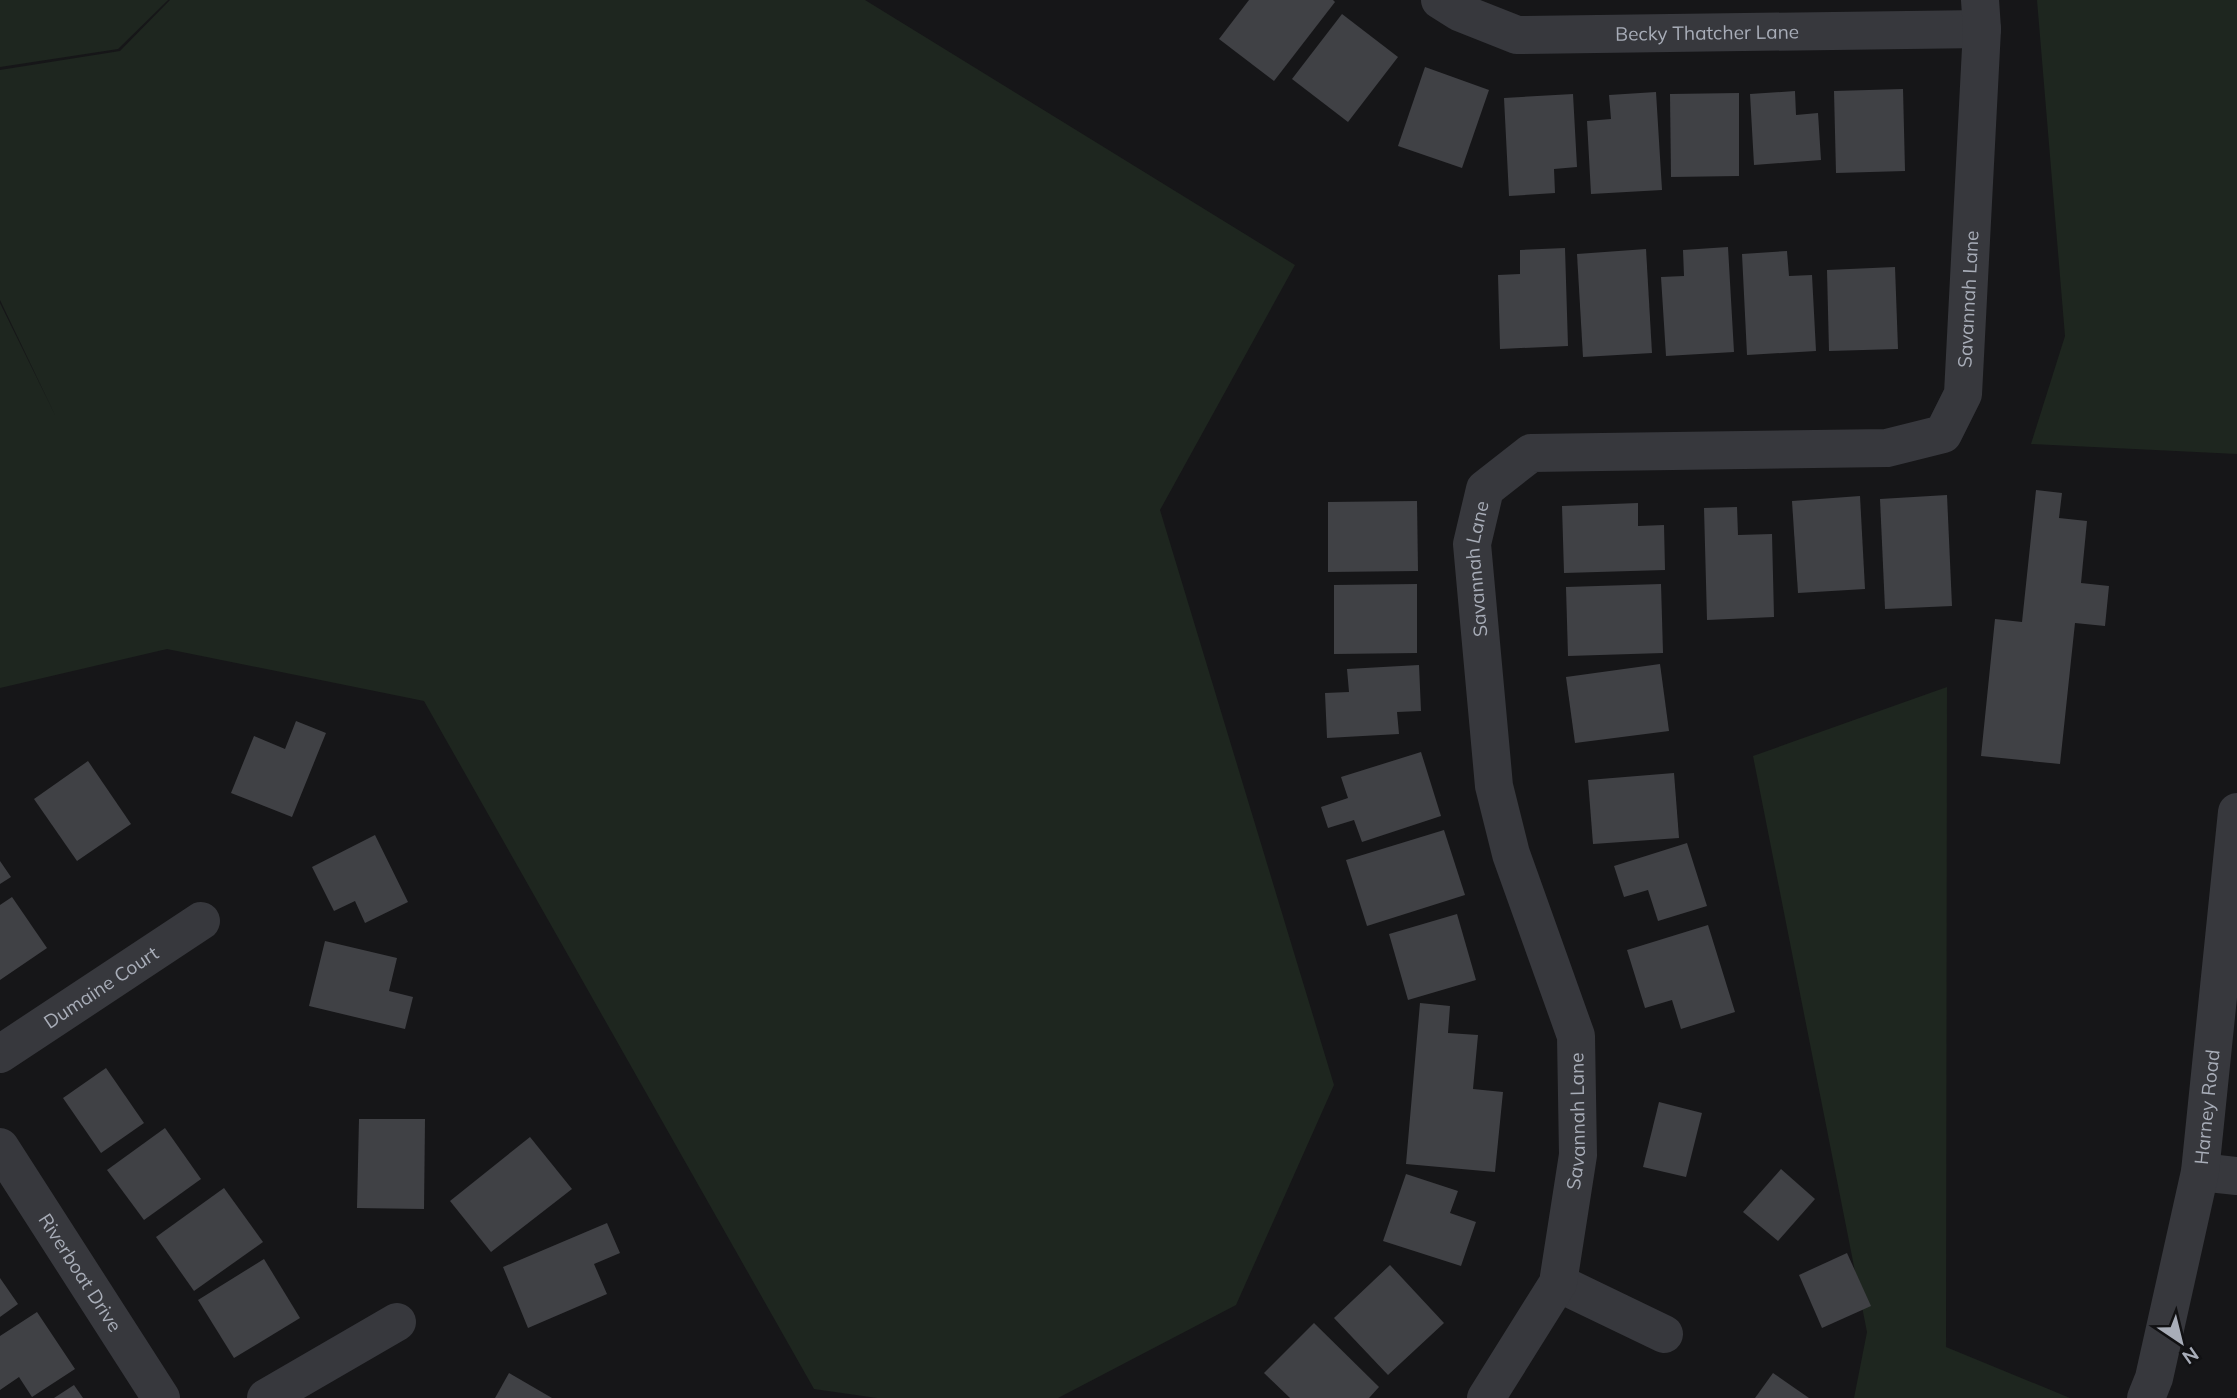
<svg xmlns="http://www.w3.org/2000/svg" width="2237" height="1398" font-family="Mulish,sans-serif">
<rect width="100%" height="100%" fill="#161618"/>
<!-- green -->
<g fill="#1e261f">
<polygon points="0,0 168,0 118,49 0,67"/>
<polygon points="170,0 865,0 1295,265 1160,510 1334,1085 1236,1305 1058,1398 877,1398 814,1389 424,701 167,649 0,688 0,303 56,417 0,300 0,70 120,51"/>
<polygon points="2037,0 2237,0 2237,454 2031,444 2065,336"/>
<polygon points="1947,687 1946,1347 2070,1398 1854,1398 1867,1332 1753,756"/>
</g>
<!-- building -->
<g fill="#404145">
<polygon points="1249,0 1333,0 1335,2 1274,81 1219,39"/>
<polygon points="1342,14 1398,57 1348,122 1292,79"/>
<polygon points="1425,67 1489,90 1462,168 1398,146"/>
<polygon points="1903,89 1905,171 1836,173 1834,91"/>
<polygon points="1795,91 1796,115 1818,113 1821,160 1754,165 1750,94"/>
<polygon points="1656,92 1662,190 1591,194 1587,121 1611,119 1609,95"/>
<polygon points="1739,93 1739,176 1671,177 1670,94"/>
<polygon points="1573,94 1577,167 1554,169 1555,193 1509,196 1504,98"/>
<polygon points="1728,247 1734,352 1666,356 1661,277 1684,276 1683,250"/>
<polygon points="1565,248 1568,346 1500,349 1498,275 1520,274 1520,250"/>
<polygon points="1646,249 1652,353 1583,357 1577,254"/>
<polygon points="1787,251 1789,276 1812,275 1816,351 1747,355 1742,254"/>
<polygon points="1895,267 1898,349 1829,351 1827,270"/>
<polygon points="2036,490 2062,493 2059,518 2087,521 2081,583 2109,586 2105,626 2075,623 2060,764 1981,756 1995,619 2022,622"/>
<polygon points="1947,495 1952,606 1885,609 1880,499"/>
<polygon points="1860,496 1865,589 1798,593 1792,501"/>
<polygon points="1417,501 1418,571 1328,572 1328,502"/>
<polygon points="1638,503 1638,526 1664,525 1665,570 1564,573 1562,506"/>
<polygon points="1737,507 1738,535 1772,534 1774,617 1707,620 1704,508"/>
<polygon points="1417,584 1417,653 1334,654 1334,585"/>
<polygon points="1661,584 1663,653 1568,656 1566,587"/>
<polygon points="1660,664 1669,731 1575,743 1566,677"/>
<polygon points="1419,665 1421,711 1397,712 1399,734 1327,738 1325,693 1349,692 1347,669"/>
<polygon points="296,721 326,733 292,817 231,793 254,736 285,749"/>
<polygon points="1421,752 1441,816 1362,842 1354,820 1328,828 1321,807 1348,798 1341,777"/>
<polygon points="88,761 131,824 77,861 34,799"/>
<polygon points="1674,773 1679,838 1593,844 1588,780"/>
<polygon points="1444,830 1465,895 1367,926 1346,860"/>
<polygon points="375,835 408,902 365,923 355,901 334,911 312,867"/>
<polygon points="1687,843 1707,906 1658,921 1648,890 1624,897 1614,866"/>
<polygon points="0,861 11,877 0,884"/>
<polygon points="12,897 47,948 0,980 0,905"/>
<polygon points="1457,914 1476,980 1408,1000 1389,934"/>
<polygon points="1708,925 1735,1012 1681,1029 1672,1000 1645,1008 1627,950"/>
<polygon points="325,941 397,958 389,991 413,997 405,1029 309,1006"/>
<polygon points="1420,1003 1450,1006 1448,1033 1478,1035 1473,1089 1503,1092 1495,1172 1406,1164"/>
<polygon points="106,1068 144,1123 101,1153 63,1098"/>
<polygon points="1659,1102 1702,1113 1686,1177 1643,1167"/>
<polygon points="359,1119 425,1119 424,1209 357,1208"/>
<polygon points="165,1128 201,1179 144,1220 107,1170"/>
<polygon points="530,1137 572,1189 491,1252 450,1201"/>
<polygon points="1781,1169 1815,1199 1778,1241 1743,1212"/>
<polygon points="1406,1174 1458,1191 1450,1213 1476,1222 1461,1266 1383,1241"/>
<polygon points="224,1188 263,1242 194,1291 156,1237"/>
<polygon points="607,1223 620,1253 594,1264 607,1294 528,1328 503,1267"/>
<polygon points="1847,1253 1871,1306 1822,1328 1799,1275"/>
<polygon points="264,1259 300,1318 234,1358 198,1300"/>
<polygon points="1390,1265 1444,1323 1388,1375 1334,1318"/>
<polygon points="0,1278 18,1304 0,1317"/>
<polygon points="37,1312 75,1369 32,1397 19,1377 0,1390 0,1336"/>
<polygon points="1314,1323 1379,1387 1369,1398 1290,1398 1264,1373"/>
<polygon points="509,1373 552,1398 495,1398"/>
<polygon points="1773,1373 1809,1398 1755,1398"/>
<polygon points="74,1385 83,1398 54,1398"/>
</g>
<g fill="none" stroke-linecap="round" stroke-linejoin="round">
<!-- minor -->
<g stroke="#37383d" stroke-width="38">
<path id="s1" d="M1440,0L1459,12L1517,35L1982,29"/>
<path id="s2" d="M0,1054L201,921"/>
<path id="s3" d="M0,1147L161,1398"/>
<polyline points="2200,1172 2237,1176"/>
<polyline points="1558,1283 1664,1334"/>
<polyline points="266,1398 397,1322"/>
<path id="s4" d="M1486,1398L1558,1283L1578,1155L1576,1036L1511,854L1494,786L1472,544L1485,489L1531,453L1887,448L1943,434L1963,394L1982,29L1980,0"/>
<path id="s5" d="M2146,1398L2154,1378L2200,1172L2237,812"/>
</g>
</g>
<g text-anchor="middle" stroke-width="5" stroke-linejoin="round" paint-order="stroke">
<!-- street labels -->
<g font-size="19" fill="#a8adb8" stroke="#111113">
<text dy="7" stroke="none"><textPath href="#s1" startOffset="275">Becky Thatcher Lane</textPath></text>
<text dy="7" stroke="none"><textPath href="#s4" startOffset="1559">Savannah Lane</textPath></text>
<text dy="7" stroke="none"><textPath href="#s4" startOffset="866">Savannah Lane</textPath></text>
<text dy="7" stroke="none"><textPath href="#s2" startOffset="121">Dumaine Court</textPath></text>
<text dy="7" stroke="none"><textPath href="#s5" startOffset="298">Harney Road</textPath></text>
<text dy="7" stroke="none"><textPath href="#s4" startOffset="299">Savannah Lane</textPath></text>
<text dy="7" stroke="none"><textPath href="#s3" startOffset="149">Riverboat Drive</textPath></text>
</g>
</g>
<!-- north arrow -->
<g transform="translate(2181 1342) rotate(145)" stroke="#111113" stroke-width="5" paint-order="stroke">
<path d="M0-5L12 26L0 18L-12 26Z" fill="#a8adb8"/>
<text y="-10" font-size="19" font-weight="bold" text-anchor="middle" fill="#a8adb8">N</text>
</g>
</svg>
